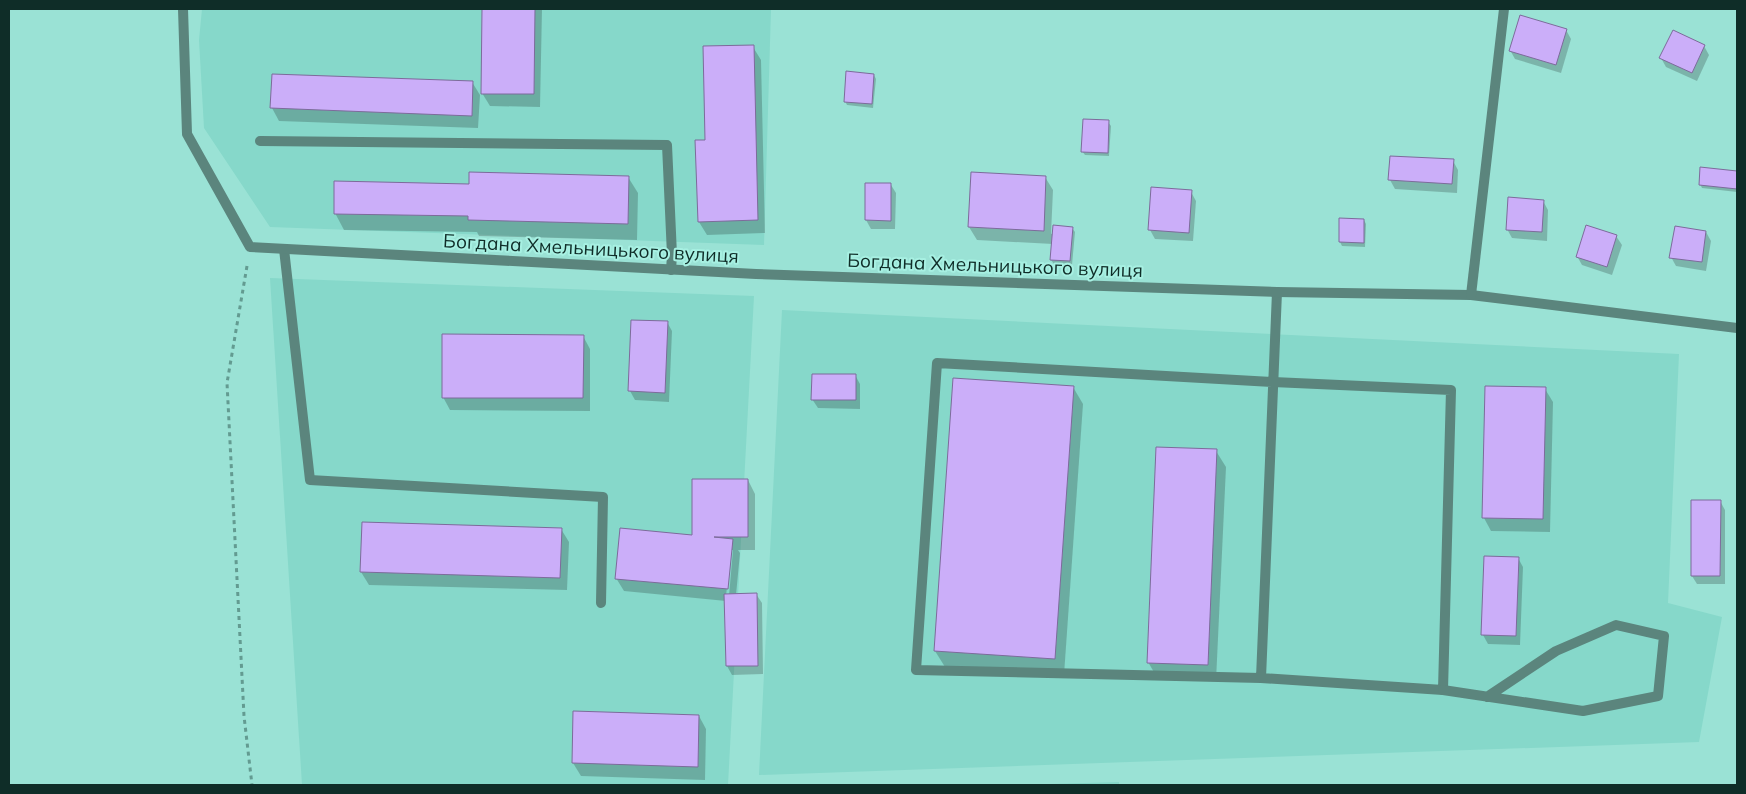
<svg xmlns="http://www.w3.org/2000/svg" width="1746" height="794" font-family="Mulish,sans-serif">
<rect width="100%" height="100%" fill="#9ae2d5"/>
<!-- built -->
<g fill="#86d8ca">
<polygon points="202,9 771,9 764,245 270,227 204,128 199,40"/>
<polygon points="270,278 754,296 728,785 302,785"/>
<polygon points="782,310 1679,354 1668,603 1722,617 1699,742 759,775"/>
<polygon points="1119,782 1119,785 1012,785"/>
</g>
<!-- shadow -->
<g fill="#0003" fill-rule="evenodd">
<polygon points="483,9 542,9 540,107 490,106 482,93"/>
<polygon points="1566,30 1571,39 1561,73 1515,59 1510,50"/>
<polygon points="1704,46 1709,55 1697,81 1666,67 1661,58"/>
<polygon points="753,47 761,60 765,233 707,235 699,222 696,142 706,141"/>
<polygon points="273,75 472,82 480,95 478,128 279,121 272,108"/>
<polygon points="874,75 876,79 873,108 847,105 845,101"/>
<polygon points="1108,122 1111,126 1109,156 1085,155 1082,151"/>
<polygon points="1391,157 1453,161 1458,170 1457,193 1395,189 1390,180"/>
<polygon points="1702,168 1737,172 1737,192 1702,188 1700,184"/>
<polygon points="972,174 1045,177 1053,190 1051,234 1072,228 1075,232 1072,265 1054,264 1051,260 1053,244 977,240 969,227"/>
<polygon points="628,177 638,193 637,240 479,236 477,232 344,230 335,213 470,185"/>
<polygon points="891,185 896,193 895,229 871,229 866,220"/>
<polygon points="1191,192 1196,201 1193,241 1155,239 1150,230"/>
<polygon points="1543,201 1548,210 1547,241 1512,238 1507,229"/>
<polygon points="1364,220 1366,224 1365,247 1342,246 1340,242"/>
<polygon points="1706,232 1711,241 1706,271 1676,266 1671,257"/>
<polygon points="1616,236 1622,245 1612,275 1582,265 1577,256"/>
<polygon points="632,321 667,322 672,331 669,402 635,400 630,391"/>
<polygon points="583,336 590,349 590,411 450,410 443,397"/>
<polygon points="855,375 860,384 860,409 818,408 812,399"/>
<polygon points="1073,387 1083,404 1064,675 945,667 935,651"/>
<polygon points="1545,389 1553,402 1550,532 1491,531 1484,518"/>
<polygon points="1216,451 1226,467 1216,681 1158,679 1148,662"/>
<path d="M748,480L755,494V550H738L740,553L736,595L756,594L762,603L763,674L732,675L727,666L726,601L624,591L616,578L693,537ZM731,550H733L729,596H726Z"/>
<polygon points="1720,501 1725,510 1725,584 1697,584 1692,576"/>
<polygon points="561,529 569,542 567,590 369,585 361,572"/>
<polygon points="1486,557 1518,558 1523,567 1520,645 1488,644 1483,635"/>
<polygon points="575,712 699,716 706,729 705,780 581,776 573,763"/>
</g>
<!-- building -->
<g fill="#cbaef9" stroke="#7d6b9b">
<polygon points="482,9 535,9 534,94 481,94"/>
<polygon points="1520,15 1567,29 1556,65 1509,51"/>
<polygon points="1673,30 1705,45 1692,73 1659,58"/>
<polygon points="754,45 758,220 698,222 695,140 705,140 703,46"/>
<polygon points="846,71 874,74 872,104 844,102"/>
<polygon points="272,74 473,81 472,116 270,108"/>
<polygon points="1083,119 1109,120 1108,153 1081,152"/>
<polygon points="1390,156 1454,159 1452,184 1388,180"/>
<polygon points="1700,167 1737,171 1737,189 1699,185"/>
<polygon points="469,172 629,176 628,224 468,220 468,216 334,214 334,181 469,184"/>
<polygon points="971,172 1046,176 1044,231 968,227"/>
<polygon points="865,183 891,183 891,221 865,220"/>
<polygon points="1151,187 1192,190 1189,233 1148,230"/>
<polygon points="1508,197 1544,200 1542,232 1506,230"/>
<polygon points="1339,218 1364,219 1364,243 1339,242"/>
<polygon points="1053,225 1073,227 1070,261 1050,260"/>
<polygon points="1586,225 1617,235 1607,267 1576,257"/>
<polygon points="1675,226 1706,231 1702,262 1669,258"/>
<polygon points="631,320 668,321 665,393 628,391"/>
<polygon points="442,334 584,335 583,398 442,398"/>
<polygon points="812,374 856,374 856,400 811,400"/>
<polygon points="953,378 1074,386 1055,659 934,651"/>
<polygon points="1485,386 1546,387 1543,519 1482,518"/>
<polygon points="1156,447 1217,449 1208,665 1147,663"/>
<polygon points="692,479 748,479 748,537 714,537 733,539 728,589 615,579 620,528 692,535"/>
<polygon points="1691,500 1721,500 1720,576 1691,576"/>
<polygon points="362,522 562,528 560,578 360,572"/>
<polygon points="1484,556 1519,557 1516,636 1481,635"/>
<polygon points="757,593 758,666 726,666 724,594"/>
<polygon points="573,711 699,715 698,767 572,763"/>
</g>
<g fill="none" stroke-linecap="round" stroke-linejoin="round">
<!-- path -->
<polyline stroke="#639b91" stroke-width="3" stroke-dasharray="4 4" stroke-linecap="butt" points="247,266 227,383 244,716 252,785"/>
<!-- lane -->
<g stroke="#5b857d" stroke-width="10">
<polyline points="260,141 667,145 672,255 671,270"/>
<polyline points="284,249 310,480 603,497 601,603"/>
<polyline points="1261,678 1443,690 1451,390 1273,382 937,363 916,670 1261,678 1277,292"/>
<polyline points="1443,690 1583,711 1658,696 1664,636 1616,625 1556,651 1487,697"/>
</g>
<!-- street -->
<g stroke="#5b857d" stroke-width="10">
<polyline points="183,9 187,134 250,247 756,274 1277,292 1471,295 1737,328"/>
<polyline points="1471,295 1504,9"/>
</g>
</g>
<g text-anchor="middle" stroke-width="4" stroke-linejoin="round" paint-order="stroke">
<!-- street labels -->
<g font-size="19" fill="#0f2d28" stroke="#a7f0e2">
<text transform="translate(591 248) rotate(3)" y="7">Богдана Хмельницького вулиця</text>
<text transform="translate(995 265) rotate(2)" y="7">Богдана Хмельницького вулиця</text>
</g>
</g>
<!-- border -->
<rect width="1746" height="794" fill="none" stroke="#0f2d28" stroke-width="20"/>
</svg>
